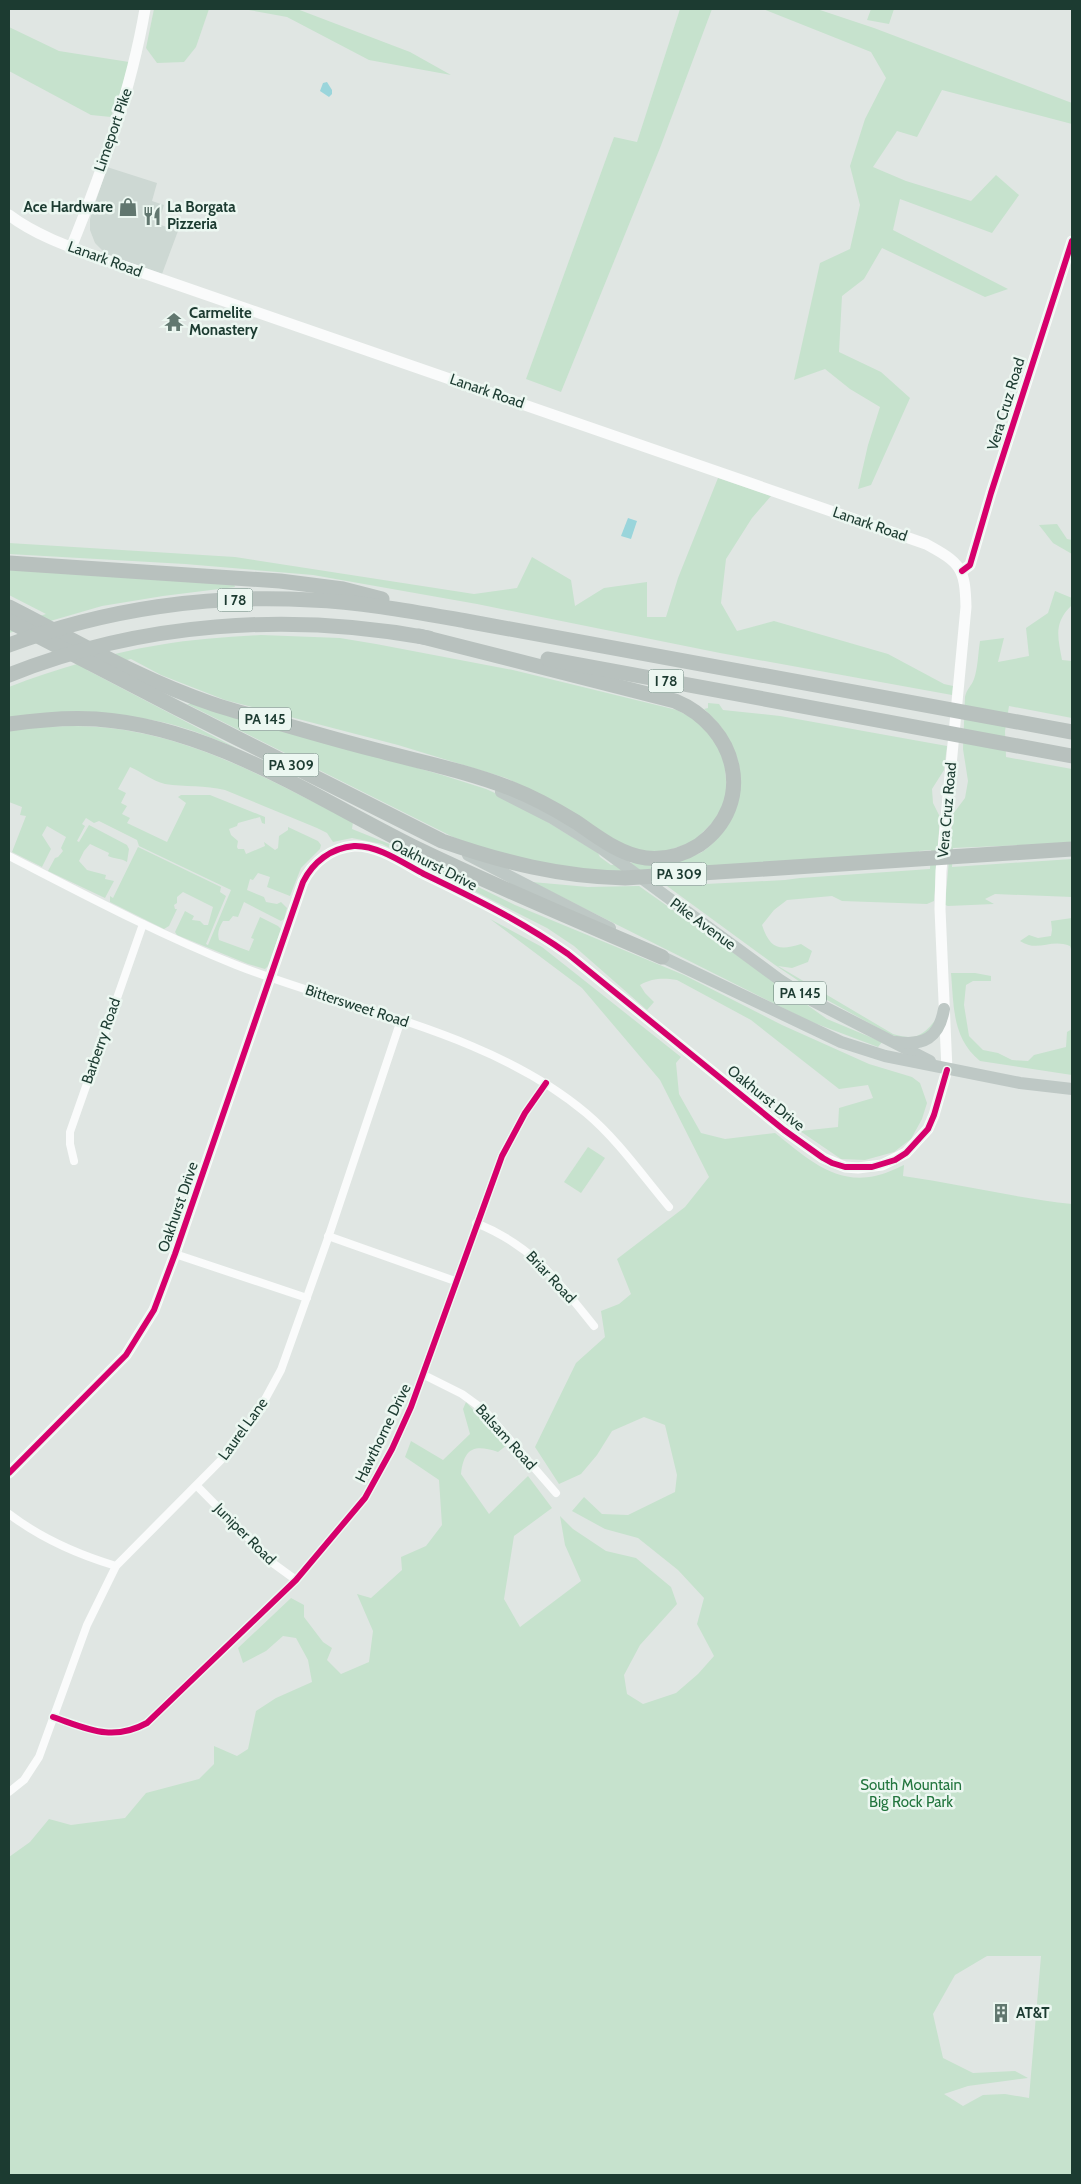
<svg xmlns="http://www.w3.org/2000/svg" width="1081" height="2184" font-family="Cabin,sans-serif">
<rect width="100%" height="100%" fill="#e0e6e3"/>
<!-- built -->
<polygon fill="#cdd8d3" points="107,167 157,183 152,201 164,205 158,224 178,231 162,274 106,254 95,243 90,230 90,219"/>
<!-- green -->
<g fill="#c6e2cd" fill-rule="evenodd">
<polygon points="154,9 209,9 196,47 184,62 157,63 146,48"/>
<polygon points="243,9 297,9 410,52 451,75 369,60 287,17"/>
<polygon points="680,9 712,9 660,148 561,392 526,379 614,137 637,142"/>
<polygon points="763,9 817,9 874,28 1072,103 1072,124 942,90 917,137 897,131 873,167 906,181 971,201 996,175 1019,195 992,233 900,199 893,230 1008,289 985,297 882,248 864,279 842,296 839,352 881,372 910,398 871,485 858,489 868,445 880,407 850,389 825,369 794,380 820,263 850,249 860,205 850,166 865,119 886,78 871,52"/>
<polygon points="871,9 894,9 889,24 867,20"/>
<polygon points="9,27 59,51 129,62 121,91 111,117 91,115 9,71"/>
<polygon points="718,478 771,496 752,518 726,559 721,603 737,631 774,621 888,654 944,684 953,686 952,695 720,653 477,604 313,575 185,564 9,554 9,543 235,557 474,594 517,588 532,557 571,580 575,606 604,588 647,582 647,617 666,617 678,578"/>
<polygon points="1057,524 1067,539 1072,540 1072,554 1053,543 1039,525"/>
<polygon points="9,569 234,584 235,587 163,596 102,606 9,633 9,626 46,614 9,595"/>
<path d="M1055,591L1072,598V605C1053,623 1058,637 1062,660L1072,661V718L1009,706L1005,731L1006,757L1072,769V843L953,848L952,867L1072,859V897L995,894L985,899L994,904L948,906L945,905L953,814L965,798L968,781L963,749L965,697C967,688 971,687 974,679C978,668 978,653 980,641L1004,638L998,662L1029,656L1026,628L1048,613Z"/>
<path d="M261,635L340,638L376,644L513,670L677,710L701,723L724,755L727,793L718,817L693,842L666,851H641L622,844L550,799L506,778L398,745L225,700L161,675L131,659L87,670L240,750C205,734 165,719 127,717C88,714 48,717 9,717V687C55,669 110,653 159,645C193,639 227,637 261,635Z"/>
<path d="M708,703L719,704L723,710L780,716L947,746L944,770L932,789L933,803L940,817L934,901L927,904L842,901L832,896L787,900L774,910L762,925C770,949 779,951 801,944L812,951L808,962L792,968L778,966L893,1034C915,1041 923,1036 936,1019L934,1025L922,1037L903,1039L889,1034L827,1000L775,965L667,886L785,880L800,878L930,869L931,850L919,851V853L612,872L565,868L492,852L453,837L187,704H194L442,775L486,789L515,802L598,853L600,857L611,865C632,863 654,860 675,857C682,856 691,856 698,854C708,850 717,839 723,831C754,789 741,741 704,709L708,708Z"/>
<path d="M72,726C178,726 261,776 353,822L352,829L392,845L515,905L684,975L782,1025L869,1064L912,1077L920,1083L927,1103L922,1119L911,1139L894,1152L865,1160L841,1159L800,1131L838,1127L839,1108L873,1098L868,1085L839,1089L751,1020L677,980C663,978 653,978 640,985L645,993L654,1002L647,1010L574,946L547,928L382,844L352,838L333,842L327,833L317,828L225,790C205,785 185,787 165,784C152,781 142,772 130,767L118,789L126,793L121,803L127,806L122,814L130,818L127,823L167,842L186,803L178,797L181,795H210L265,817V824L262,823L260,817L238,823L237,826L229,829L231,835L238,841L237,847L238,849H244L246,854L265,846L264,842L275,850L278,848L279,836L288,830V827L318,841L321,845L320,849L301,868L290,896L267,887L270,877L258,873L253,880L250,879L247,890L264,897L266,902L277,904L281,902L287,908L284,919L281,921L244,902L238,917L233,916L229,921H223C219,928 217,932 219,940L249,951L254,939L251,938L260,917L278,926L281,929L268,966L265,969L248,964L177,935L175,932L185,911L194,916L192,920L200,921L204,925H208L213,907L183,892L177,897V903L174,905L175,909H177L169,926L164,929L110,902V896L113,898L138,847L221,887L220,892L226,896L206,944L208,945L231,890L139,846L137,840L99,821L94,823L86,818L82,824L85,826L77,841L79,842L89,825L127,845L129,849L127,862C121,858 115,859 108,856L109,853L90,844L84,851L79,861L87,870L106,875L105,879L114,881L105,898L48,871L55,858L58,857L63,851L61,848L66,837L47,826L42,835L51,849L42,867L12,852L26,816L20,815L22,807L9,802V731L39,727Z"/>
<polygon points="532,882 588,887 639,886 827,1019 882,1042 878,1047 809,1021"/>
<path d="M1072,918V952L1070,946C1050,938 1038,953 1020,941L1029,935L1038,938L1051,936L1052,930L1051,921Z"/>
<path d="M490,919L542,947L681,1057L676,1063L679,1094L701,1133L725,1139L775,1133C805,1156 833,1185 875,1176C885,1174 895,1169 904,1165L903,1176C960,1184 1015,1198 1072,1204V2175H9V1857L30,1842L49,1819L71,1825L125,1818L146,1793L199,1779L214,1764V1746L237,1756L248,1749L256,1711L276,1698L312,1682L308,1660L296,1638L283,1636L266,1651L243,1663L238,1648L291,1598L304,1605V1617L323,1642L332,1648L327,1660L341,1674L369,1662L373,1631L357,1594L371,1598L402,1570L401,1557L426,1546L442,1525L439,1480L405,1457L411,1441L443,1460L470,1434L463,1409L466,1402L507,1445L498,1452C474,1444 464,1448 461,1474L489,1514L528,1476L552,1508L514,1536L504,1599L520,1627L581,1581L565,1545L560,1516L573,1529L606,1551L636,1558L671,1587L677,1604L640,1645L624,1675L627,1694L643,1704L676,1693L698,1674L714,1656L697,1624L704,1598L678,1570L638,1538L605,1529L572,1511L584,1497L602,1514L628,1515L675,1492L677,1475L665,1425L644,1417L612,1431L597,1455L581,1474L559,1484L535,1447L576,1363L605,1337L601,1311L619,1304L631,1294L617,1259L685,1207L709,1177L660,1080L582,988ZM987,1956H1041L1029,2098L1005,2094L983,2095L963,2106L944,2094L968,2086L1028,2078L1015,2071L973,2073L943,2058L933,2014L955,1975Z"/>
<path d="M951,973H975L991,976V981H973L966,985L964,1005L969,1036L983,1050L998,1053L1012,1060L1028,1061L1034,1055L1066,1047L1067,1032L1072,1029V1075L980,1061C952,1038 954,1007 951,973Z"/>
<polygon points="588,1147 605,1158 581,1193 564,1182"/>
</g>
<!-- water -->
<g fill="#9ad5db">
<polygon points="327,82 332,90 332,94 329,97 320,91 323,83"/>
<polygon points="628,518 637,521 631,539 621,536"/>
</g>
<g fill="none" stroke-linecap="round" stroke-linejoin="round">
<!-- street -->
<g stroke="#fafbfb" stroke-width="8">
<path d="M9,856C83,894 158,934 236,965C350,1010 490,1032 586,1113C618,1140 642,1175 669,1207"/>
<polyline points="74,1161 70,1144 70,1132 143,924"/>
<path d="M476,1223C533,1246 557,1280 594,1326"/>
<polyline points="328,1236 455,1281"/>
<polyline points="175,1254 307,1298"/>
<polyline points="424,1375 462,1394 484,1410 556,1493"/>
<polyline points="197,1486 274,1564 296,1580"/>
<path d="M9,1514C42,1539 76,1554 116,1566"/>
<path d="M53,1717C88,1729 112,1742 147,1723L296,1580L365,1498L392,1449L411,1407L502,1156L525,1113L546,1083"/>
<polyline points="9,1792 24,1780 39,1757 87,1625 116,1566 229,1452 257,1414 281,1370 327,1241 401,1020"/>
</g>
<!-- secondary -->
<g stroke="#fafbfb" stroke-width="11">
<path d="M9,215C37,236 70,247 103,259L926,544C961,563 965,568 966,607L941,871L940,909L947,1070L934,1115L928,1129L906,1153L882,1165L858,1168L845,1167L823,1158L784,1130L568,954C523,922 474,898 424,874C403,863 378,845 354,846C331,848 313,862 303,882L175,1254L154,1310L126,1355L9,1473"/>
<path d="M71,248C102,171 131,91 145,9"/>
<polyline points="962,571 970,565 991,493 1072,241"/>
</g>
<!-- primary -->
<g stroke="#bec8c5" stroke-width="12">
<polyline points="501,792 552,818 602,849 780,980 813,1001 930,1061"/>
<polyline points="468,855 610,928"/>
<polyline points="654,953 841,1042 885,1056 1020,1083 1072,1089"/>
<path d="M896,1042C924,1046 939,1038 944,1009"/>
</g>
<!-- highway -->
<g stroke="#b8c1be" stroke-width="15">
<polyline points="9,563 280,581 343,589 382,599"/>
<path d="M9,607C74,640 141,680 210,703C233,711 258,717 282,724C313,733 344,742 376,750C421,762 466,771 510,788C533,797 555,809 576,822C597,836 620,855 646,858C665,860 683,855 699,845C758,803 736,726 675,701L419,636"/>
<path d="M9,621L177,708L442,841C502,862 561,877 625,878L1072,849"/>
<path d="M9,645C105,609 209,594 311,600C363,602 415,612 466,621L1072,732"/>
<polyline points="548,659 1072,756"/>
<path d="M9,675C141,622 289,612 429,638"/>
<path d="M9,724C37,720 66,717 96,719C214,727 316,799 420,850C499,888 581,922 662,957"/>
</g>
<!-- cycleway casing -->
<g stroke="#ecf7f1" stroke-width="9">
<g id="cycleway">
<polyline points="962,571 970,565 991,493 1072,241"/>
<path d="M9,1473L126,1355L154,1310L175,1254L303,882C313,862 331,848 354,846C378,845 403,863 424,874C474,898 523,922 568,954L784,1130L823,1158L832,1163L845,1167H872L895,1160L906,1153L928,1129L934,1115L947,1070"/>
<path d="M53,1717C88,1729 112,1742 147,1723L296,1580L365,1498L392,1449L411,1407L502,1156L525,1113L546,1083"/>
</g>
</g>
<!-- cycleway -->
<use href="#cycleway" stroke="#d6006c" stroke-width="6"/>
</g>
<!-- icons -->
<defs>
<g id="shop-bare" transform="scale(1.5)"><path d="M-5-2.5h2.3a2.7 3.5 0 0 1 5.4 0H5L5.5 6h-11ZM-1.5-2.5h3a1.5 2.3 0 0 0-3 0Z" fill="#61776f" stroke="#ecf7f1" stroke-width="2.5" paint-order="stroke"/></g>
<g id="restaurant-bare" transform="scale(1.5)"><path d="M-5-6h1v4h1v-4h1v4h1v-4h1v5L-1.5 .5V6h-2V.5L-5-1ZM5-6V6H3V1.5H1.5Q1.5-4 5-6Z" fill="#61776f" stroke="#ecf7f1" stroke-width="2.5" paint-order="stroke"/></g>
<g id="temple-bare" transform="scale(1.5)"><path d="M0-6L5-2H3V0L6.5 2.5H4V6H1.5V3h-3V6H-4V2.5H-6.5L-3 0V-2H-5Z" fill="#61776f" stroke="#ecf7f1" stroke-width="2.5" paint-order="stroke"/></g>
<g id="building-bare" transform="scale(1.5)"><path d="M-4-6H4V6H1V3H-1V6H-4ZM-2.5-4.3h1.7v1.8h-1.7ZM.8-4.3h1.7v1.8H.8ZM-2.5-1h1.7V.8h-1.7ZM.8-1h1.7V.8H.8Z" fill="#61776f" stroke="#ecf7f1" stroke-width="2.5" paint-order="stroke"/></g>
</defs>
<g fill-rule="evenodd">
<use href="#shop-bare" x="128" y="207"/>
<use href="#restaurant-bare" x="152" y="216"/>
<use href="#temple-bare" x="174" y="322"/>
<use href="#building-bare" x="1001" y="2013"/>
</g>
<g text-anchor="middle" stroke-width="5" stroke-linejoin="round" paint-order="stroke">
<!-- shield labels -->
<g fill="#ecf7f1" stroke="#5a736b" stroke-width="1">
<rect x="217.5" y="588.5" width="35" height="23" rx="4"/>
<rect x="648.5" y="669.5" width="35" height="23" rx="4"/>
<rect x="239" y="707.5" width="52" height="23" rx="4"/>
<rect x="263.5" y="753.5" width="55" height="23" rx="4"/>
<rect x="651.5" y="862.5" width="55" height="23" rx="4"/>
<rect x="774" y="981.5" width="52" height="23" rx="4"/>
</g>
<g font-size="14" font-weight="bold" fill="#1c3b31">
<text x="235" y="605">I 78</text>
<text x="666" y="686">I 78</text>
<text x="265" y="724">PA 145</text>
<text x="291" y="770">PA 309</text>
<text x="679" y="879">PA 309</text>
<text x="800" y="998">PA 145</text>
</g>
<!-- street labels -->
<g font-size="15" fill="#1c3b31" stroke="#ecf7f1">
<text transform="translate(113 130) rotate(-71)" y="5">Limeport Pike</text>
<text transform="translate(105 259) rotate(20)" y="5">Lanark Road</text>
<text transform="translate(487 391) rotate(19)" y="5">Lanark Road</text>
<text transform="translate(1006 404) rotate(-73)" y="5">Vera Cruz Road</text>
<text transform="translate(870 524) rotate(19)" y="5">Lanark Road</text>
<text transform="translate(947 810) rotate(-85)" y="5">Vera Cruz Road</text>
<text transform="translate(434 865) rotate(27)" y="5">Oakhurst Drive</text>
<text transform="translate(703 924) rotate(36)" y="5">Pike Avenue</text>
<text transform="translate(357 1006) rotate(18)" y="5">Bittersweet Road</text>
<text transform="translate(101 1041) rotate(-71)" y="5">Barberry Road</text>
<text transform="translate(766 1098) rotate(39)" y="5">Oakhurst Drive</text>
<text transform="translate(178 1207) rotate(-71)" y="5">Oakhurst Drive</text>
<text transform="translate(551 1277) rotate(47)" y="5">Briar Road</text>
<text transform="translate(243 1429) rotate(-54)" y="5">Laurel Lane</text>
<text transform="translate(383 1433) rotate(-64)" y="5">Hawthorne Drive</text>
<text transform="translate(506 1437) rotate(48)" y="5">Balsam Road</text>
<text transform="translate(245 1534) rotate(45)" y="5">Juniper Road</text>
</g>
<!-- poi labels -->
<g font-size="15" font-weight="bold" fill="#1c3b31" stroke="#ecf7f1" text-anchor="start">
<text x="113" y="212" text-anchor="end">Ace Hardware</text>
<text x="167" y="212">La Borgata<tspan x="167" dy="17">Pizzeria</tspan></text>
<text x="189" y="318">Carmelite<tspan x="189" dy="17">Monastery</tspan></text>
<text x="1016" y="2018">AT&amp;T</text>
</g>
<!-- park labels -->
<g font-size="15" fill="#22753e" stroke="#ecf7f1">
<text x="911" y="1790">South Mountain<tspan x="911" dy="17">Big Rock Park</tspan></text>
</g>
</g>
<!-- border -->
<rect width="1081" height="2184" fill="none" stroke="#1c3b31" stroke-width="20"/>
</svg>
